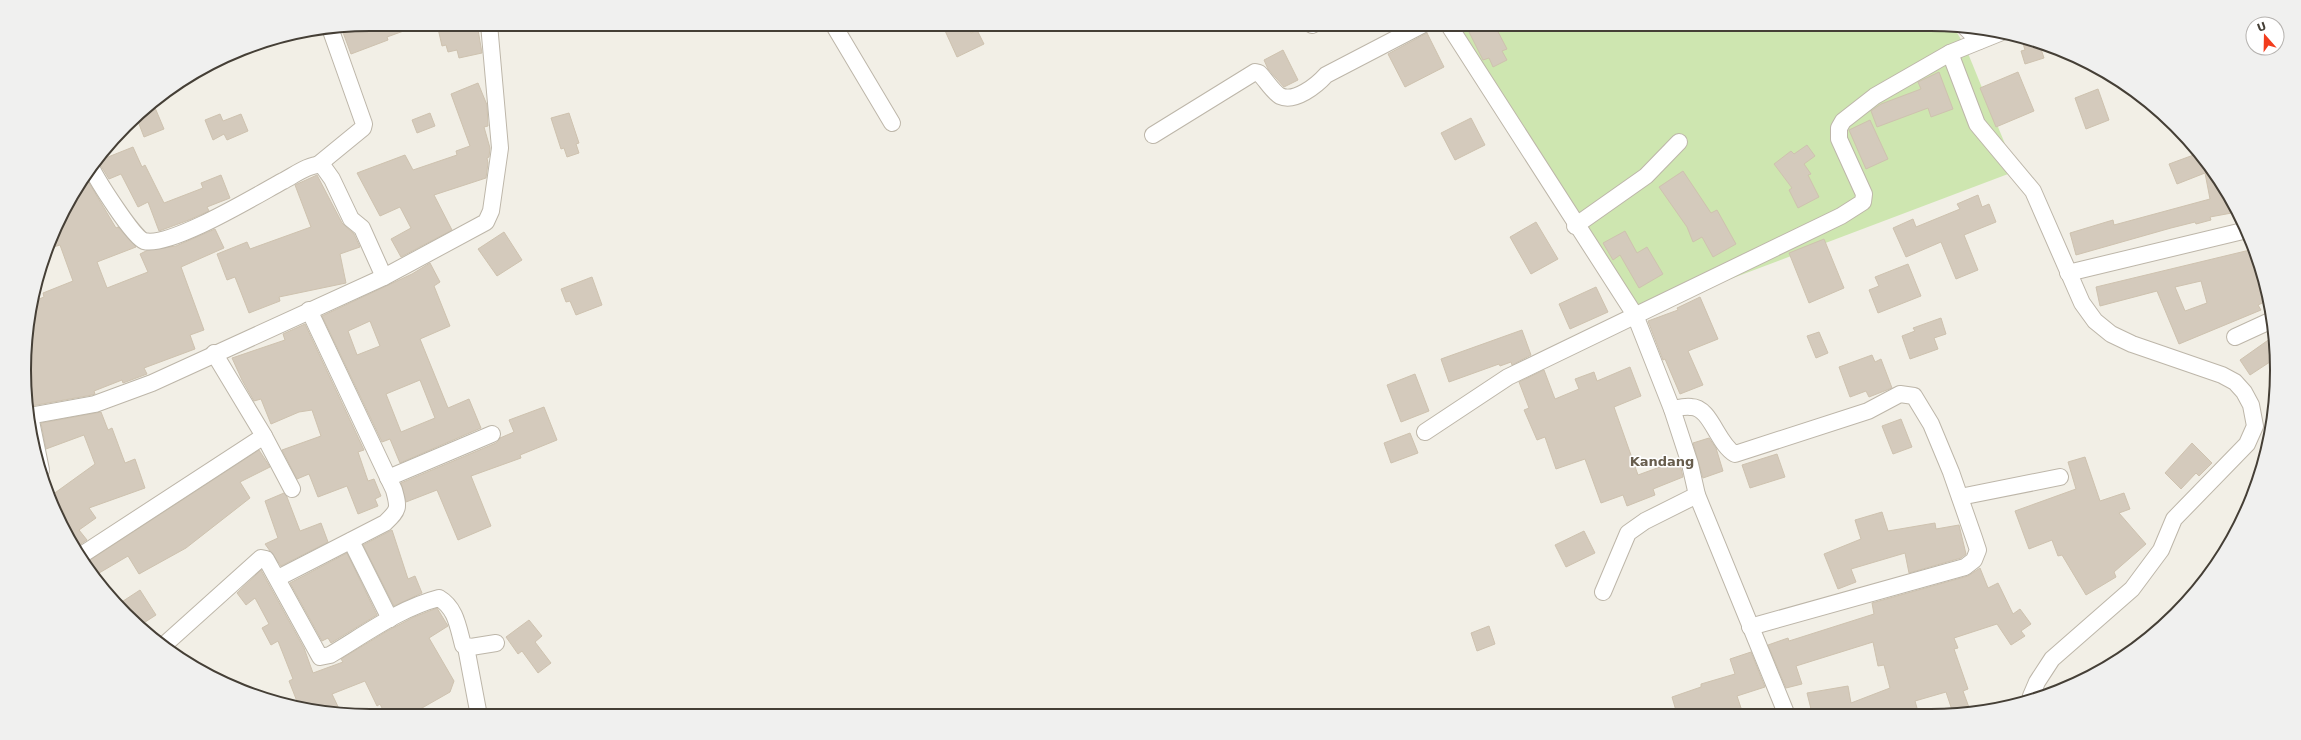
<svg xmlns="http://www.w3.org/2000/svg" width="2301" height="740" font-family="'DejaVu Sans',sans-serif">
<rect width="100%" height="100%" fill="#f2efe6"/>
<!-- green -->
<polygon fill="#cee6b0" points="1457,24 1931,24 1953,26 1965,46 2016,171 1635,315"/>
<!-- building -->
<g fill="#d4cabc" stroke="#cec2af" fill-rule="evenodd">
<polygon points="370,24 423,24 387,37 388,40 351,54 341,27"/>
<polygon points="437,24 477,24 482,53 459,58 457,50 448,52 446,45 442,46"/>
<polygon points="942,24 967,24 971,33 977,30 984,44 957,57"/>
<polygon points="1465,24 1494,24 1507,49 1502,51 1507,60 1493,67 1489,58 1483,60"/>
<polygon points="1427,33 1444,67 1405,87 1388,54"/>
<polygon points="2021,37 2039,43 2044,58 2025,64 2021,51 2025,50"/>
<polygon points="1283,50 1298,80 1284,87 1268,69 1264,60"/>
<polygon points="1939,72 1953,109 1931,117 1928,108 1877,127 1871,111 1881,104 1921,89 1918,82"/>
<polygon points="2018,72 2034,111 1996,127 1980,88"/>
<polygon points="478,83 487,105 488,126 484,127 490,148 489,157 487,158 488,163 486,178 434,195 452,230 401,257 391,239 411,228 400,207 380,216 357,173 405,155 413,170 457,155 456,151 470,146 451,94"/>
<polygon points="2098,89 2109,120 2086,129 2075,98"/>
<polygon points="153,103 164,129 144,137 136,116"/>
<polygon points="430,113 435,126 417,133 412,120"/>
<polygon points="569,113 579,143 576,144 579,153 567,157 564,148 561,149 551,118"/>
<polygon points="220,114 223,121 241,114 248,131 227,140 224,134 213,140 205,120"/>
<polygon points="1471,118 1485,145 1455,160 1441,133"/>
<polygon points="1870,120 1888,159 1866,169 1849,130"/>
<polygon points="1807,145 1815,156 1804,164 1811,174 1808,175 1819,197 1798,208 1789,190 1792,188 1774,164 1791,151 1794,154"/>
<polygon points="133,147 142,167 145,165 164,203 203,188 201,183 221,175 230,198 207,207 209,211 189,220 159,231 148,202 138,207 121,174 109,179 98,161"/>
<polygon points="2199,153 2219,178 2237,212 2210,217 2211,220 2196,224 2195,222 2171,228 2076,255 2070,233 2113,220 2114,225 2210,199 2205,173 2177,184 2169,164"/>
<polygon points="1683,171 1711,213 1717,210 1736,244 1713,257 1702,237 1693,242 1687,227 1659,187"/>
<polygon points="317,175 342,223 354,234 360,247 340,254 346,283 279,297 280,301 249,313 235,277 227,280 217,254 247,242 250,249 311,227 295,185"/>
<polygon points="85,176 116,228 118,227 136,247 97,262 107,288 148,272 140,254 148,250 176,246 215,229 224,248 181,267 204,330 190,335 195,349 144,368 147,374 123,383 122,380 94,391 95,394 92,395 31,406 25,390 27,325 34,301 44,297 43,293 73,281 60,245 50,248 60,217"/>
<polygon points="1978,195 1982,207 1989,204 1996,222 1964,235 1978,270 1956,279 1941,242 1906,257 1893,228 1913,219 1916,227 1960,209 1957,204"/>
<polygon points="1536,222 1558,259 1531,274 1510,237"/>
<polygon points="1625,231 1637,253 1647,247 1663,274 1639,288 1620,255 1613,260 1603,243"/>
<polygon points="504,232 522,260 497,276 478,249"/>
<polygon points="1824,239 1844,288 1809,303 1789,253"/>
<path d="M2254,249L2269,300L2258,305L2261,310L2179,344L2157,291L2100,306L2096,287ZM2201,281L2207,303L2185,311L2175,287Z"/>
<path d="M430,263L440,282L434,286L450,326L420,339L448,408L469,399L481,428L400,463L390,439L382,442L322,316L412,274ZM370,321L380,346L357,355L348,331ZM420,380L435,418L401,432L386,394Z"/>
<polygon points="1908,264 1921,296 1878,313 1869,290 1879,286 1875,277"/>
<polygon points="592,277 602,305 576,315 570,301 566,302 561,289"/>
<polygon points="1596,287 1608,312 1570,329 1559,304"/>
<polygon points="1700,297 1718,339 1688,351 1703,385 1680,394 1665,359 1663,360 1648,321 1678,310 1677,308"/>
<polygon points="1941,318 1946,334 1934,338 1938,349 1910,359 1902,336 1915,331 1913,328"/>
<polygon points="305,324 364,450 358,452 368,481 374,479 381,496 375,499 378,506 358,514 347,486 318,497 309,474 297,479 282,450 321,436 312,410 299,412 271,424 261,399 254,401 242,380 232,358 285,340 283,334"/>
<polygon points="1522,330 1531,355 1512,365 1511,362 1500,366 1499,364 1449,382 1441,359"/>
<polygon points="1819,332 1828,353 1816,358 1807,336"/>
<polygon points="2274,336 2276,358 2250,375 2240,360"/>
<polygon points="1872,355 1875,362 1881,359 1892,388 1869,397 1866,391 1850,397 1839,367"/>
<polygon points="1630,367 1641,396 1614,407 1638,475 1679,460 1683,477 1653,489 1655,495 1627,506 1623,495 1601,503 1585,459 1556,469 1545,437 1537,440 1524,410 1529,408 1519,382 1544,370 1555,399 1579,389 1575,379 1594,372 1597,381"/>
<polygon points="1415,374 1429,411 1401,422 1387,385"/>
<polygon points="544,407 557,440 520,455 521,458 471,476 491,526 458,540 437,490 406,502 401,483 496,443 500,438 514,432 509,420"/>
<polygon points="101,412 108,430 112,428 125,463 135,459 145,488 89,508 96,518 79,530 87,540 76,547 61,516 65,514 52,495 95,464 84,435 46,449 41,423"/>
<polygon points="1901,419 1912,447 1893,454 1882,426"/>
<polygon points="1410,433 1418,453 1391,463 1384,443"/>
<polygon points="1709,438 1716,448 1723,471 1703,478 1693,443"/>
<polygon points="2192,443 2212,463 2199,476 2196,473 2181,489 2165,473"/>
<polygon points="259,450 270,467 240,482 250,498 186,548 139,574 128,556 94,576 84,564"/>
<polygon points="1777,454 1785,477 1750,488 1742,465"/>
<polygon points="2085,457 2100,501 2124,493 2130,509 2119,513 2146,544 2114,572 2116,577 2086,595 2062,555 2058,556 2052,540 2029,549 2015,511 2076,489 2068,462"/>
<polygon points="284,493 287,497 300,531 321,523 328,542 281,566 265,544 278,538 265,501"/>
<polygon points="1882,512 1888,531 1935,523 1936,529 1959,525 1966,554 1961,558 1909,573 1905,553 1851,569 1856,582 1838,589 1824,554 1861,539 1855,520"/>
<polygon points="392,530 408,579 415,576 422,593 394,606 363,545"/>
<polygon points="1584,531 1595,553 1566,567 1555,545"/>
<polygon points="347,553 377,615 331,643 328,638 322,641 290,583"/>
<polygon points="1980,568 1988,588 1998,583 2013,614 2020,609 2031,624 2021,631 2025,636 2011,645 1997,624 1954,638 1958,648 1954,649 1968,689 1963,691 1971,713 1953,713 1946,692 1915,701 1917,708 1900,713 1812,713 1807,693 1848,686 1851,703 1890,688 1884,665 1878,666 1873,642 1796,666 1802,684 1786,688 1768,645 1788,638 1789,641 1874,614 1872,603 1968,576"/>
<polygon points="261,570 304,648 313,673 343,662 341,659 387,631 414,617 437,608 448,626 429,638 454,681 450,692 408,716 386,716 380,704 377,706 365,681 332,694 341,713 300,709 289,681 293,679 278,641 271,645 262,628 269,624 255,598 246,605 237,593"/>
<polygon points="140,590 156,615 139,626 117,605"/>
<polygon points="529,620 542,636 535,642 551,663 538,673 522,651 518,654 506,637"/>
<polygon points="1489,626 1495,644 1477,651 1471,633"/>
<polygon points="1751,652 1765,687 1737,696 1742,711 1733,713 1677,714 1672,697 1701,687 1701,684 1735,674 1730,659"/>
</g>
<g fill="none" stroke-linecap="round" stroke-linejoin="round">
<!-- minor casing -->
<g stroke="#bdb6a9" stroke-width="18">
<g id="minor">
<polyline points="833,24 892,123"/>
<polyline points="1448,24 1635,315 1672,409 1690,464 1697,495 1786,713"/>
<polyline points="1312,25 1314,24"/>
<polyline points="1965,27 1979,41"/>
<polyline points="1950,53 1977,124 2033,191 2082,303 2095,321 2111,334 2132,344 2222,375 2235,382 2244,392 2251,405 2255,426 2247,444 2174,519 2161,550 2132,589 2052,659 2037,682 2031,696"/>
<path d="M1153,135L1255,72L1259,73C1266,80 1272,91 1280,96C1295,103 1317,85 1326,75L1424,24"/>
<polyline points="319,164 363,128 364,124 330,28"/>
<path d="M91,167C97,180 133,237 144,241C170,248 257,195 283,181C293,176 310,163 322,165L332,179L351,219L362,228L384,277"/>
<polyline points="1575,226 1646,176 1679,142"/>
<polyline points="2068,273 2247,230"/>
<polyline points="2235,337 2272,320"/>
<polyline points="214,353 264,436 292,489"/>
<path d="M1672,409C1678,408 1685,406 1691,407C1711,407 1717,444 1735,454L1868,411L1900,394L1914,396L1931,424L1951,472L1974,538L1978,550L1974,560L1965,567L1750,627"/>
<polyline points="29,416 95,404 152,383 384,277 486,222 491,211 500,148 489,24"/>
<polyline points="30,416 41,470"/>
<polyline points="1425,432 1508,377 1841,216 1863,202 1864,194 1839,139 1839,128 1843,121 1875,96 1950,53 2002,32"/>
<polyline points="388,478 492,434"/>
<polyline points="1960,497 2060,477"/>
<polyline points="351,541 390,619"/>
<polyline points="80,556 264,436"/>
<path d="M278,578L385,523C399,510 399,508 394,490L309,310"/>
<polyline points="1603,592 1628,533 1645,521 1697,495"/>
<path d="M163,646L261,558L266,559L320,657L330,655C364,635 400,608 439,598C456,608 458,627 463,645L471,647L496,643"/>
<polyline points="466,647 479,716"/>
</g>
</g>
<!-- minor -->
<use href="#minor" stroke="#fff" stroke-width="16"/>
</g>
<g text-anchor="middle" stroke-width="3" stroke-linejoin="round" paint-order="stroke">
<!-- quarter labels -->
<g font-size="13" font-weight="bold" fill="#675d4d" stroke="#fff">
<text x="1662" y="466">Kandang</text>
</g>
</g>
<!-- crop -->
<path d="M0 0H2301V740H0ZM370 31H1931A339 339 0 0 1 2270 370V370A339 339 0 0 1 1931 709H370A339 339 0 0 1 31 370V370A339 339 0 0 1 370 31Z" fill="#f0f0ef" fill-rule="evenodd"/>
<path fill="none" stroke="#453f36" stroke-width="2" d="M370 31H1931A339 339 0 0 1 2270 370V370A339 339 0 0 1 1931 709H370A339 339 0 0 1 31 370V370A339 339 0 0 1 370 31Z"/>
<!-- north arrow -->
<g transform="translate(2265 36) rotate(340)"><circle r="19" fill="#ffffff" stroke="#b5b2af"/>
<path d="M0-3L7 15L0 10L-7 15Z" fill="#f23c1d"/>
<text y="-6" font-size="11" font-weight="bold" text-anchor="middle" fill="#453f36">U</text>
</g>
</svg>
